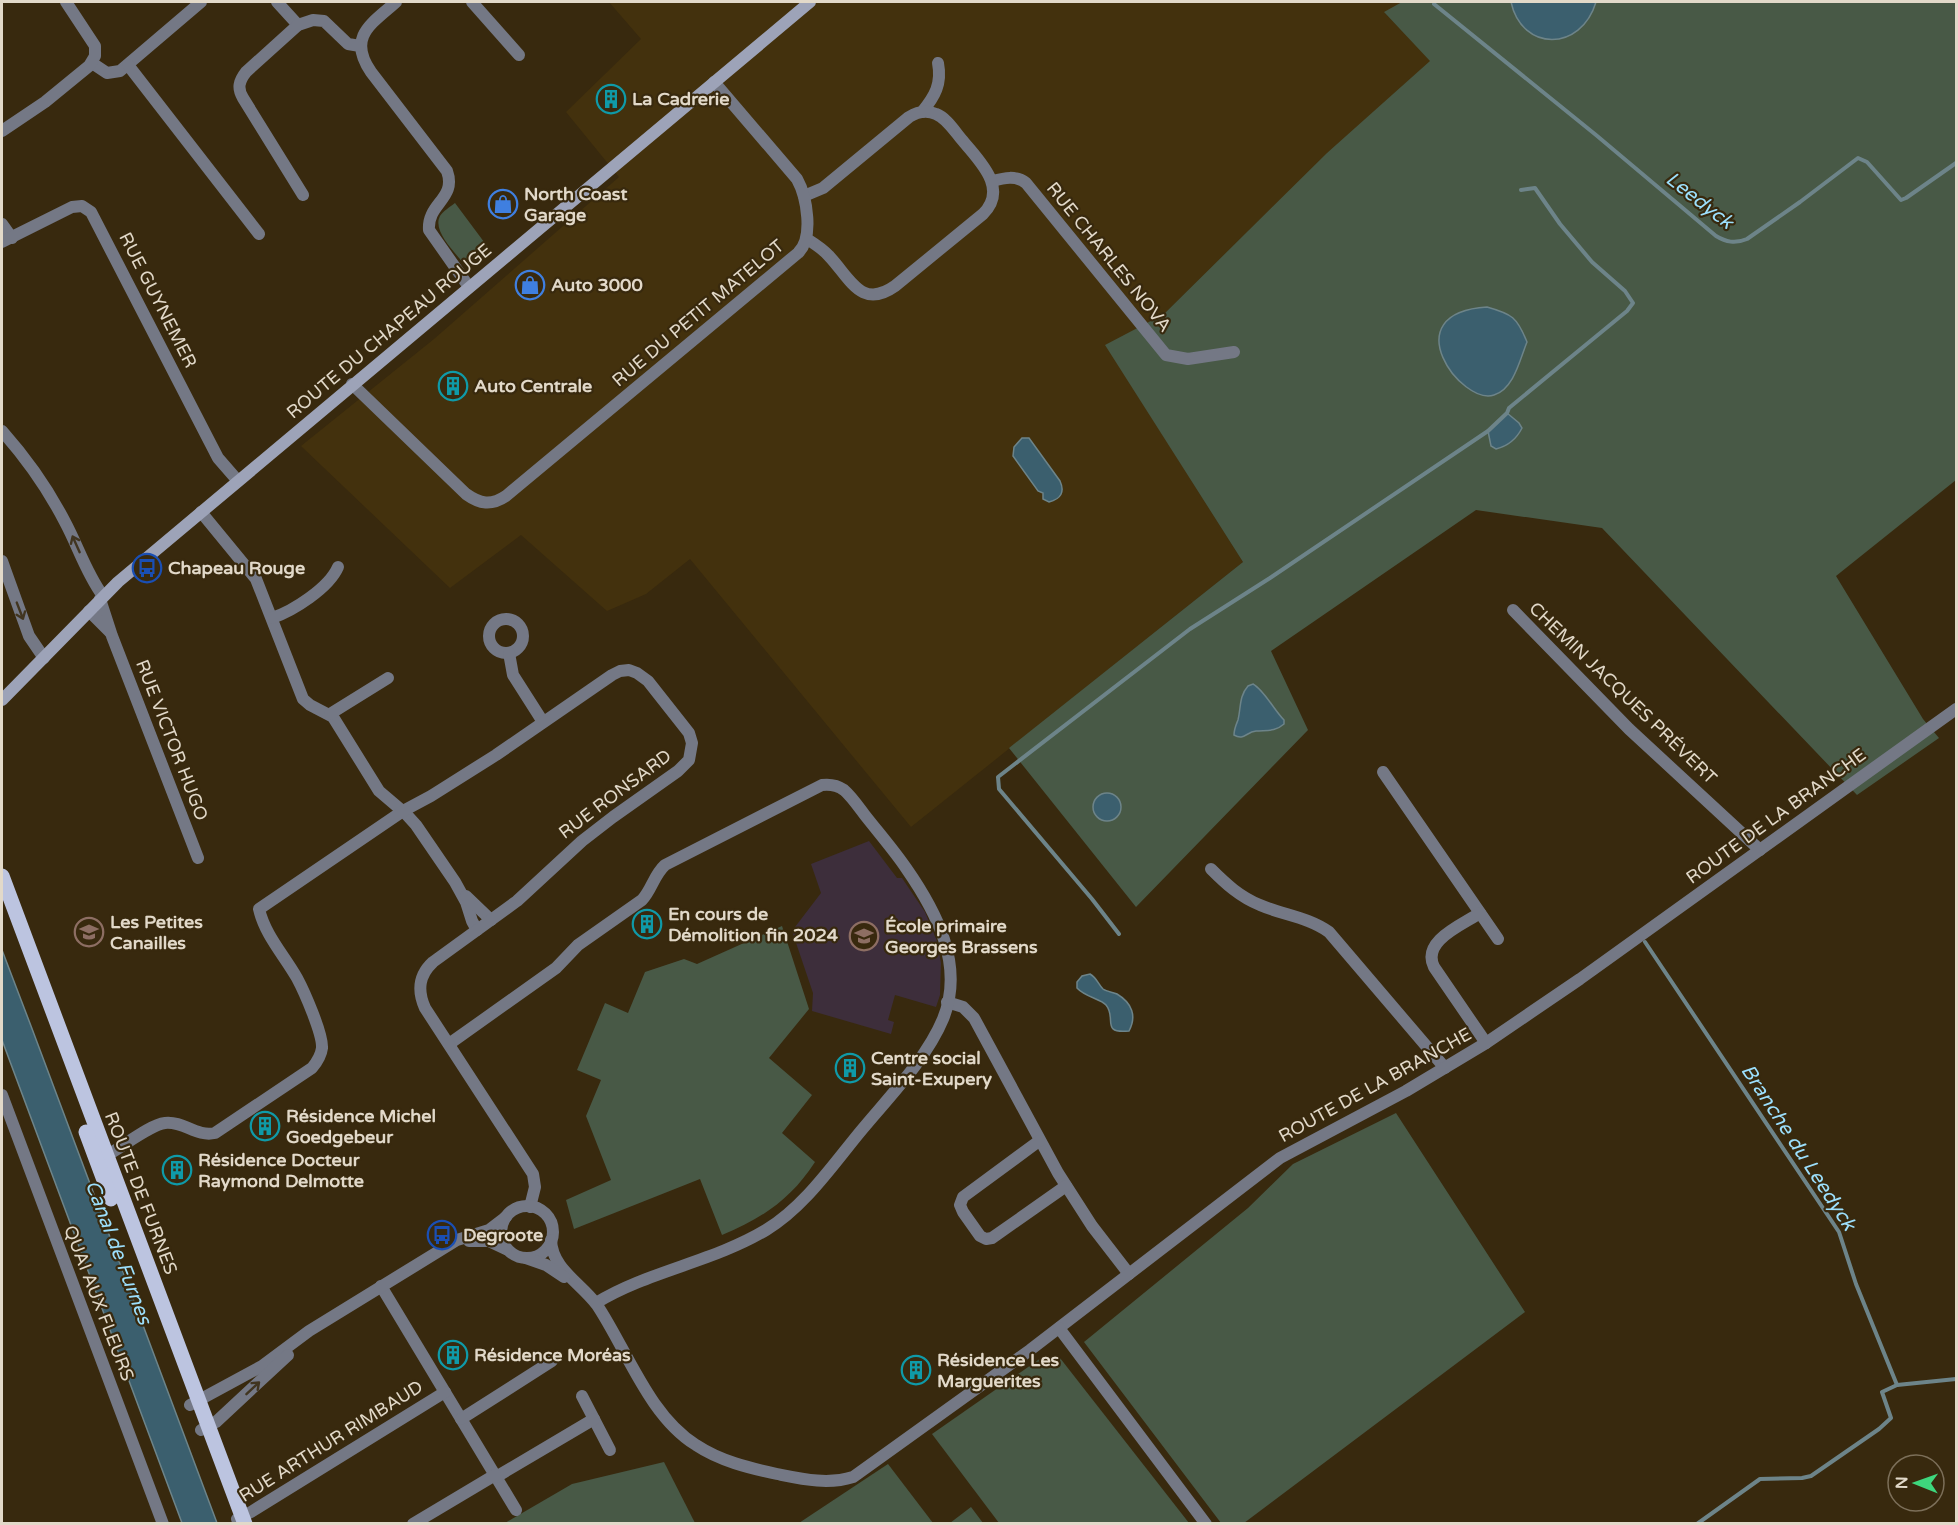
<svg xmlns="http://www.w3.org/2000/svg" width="1958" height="1525" font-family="'Varela Round',sans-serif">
<rect width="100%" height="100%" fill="#38290e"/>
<!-- built -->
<polygon fill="#43310d" points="609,2 1402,2 1385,13 1431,61 1327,154 1164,314 1106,345 1243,562 911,827 690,559 646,594 607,611 521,535 450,588 301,446 434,339 619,177 566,112 641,39"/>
<!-- education -->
<polygon fill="#3d2e3b" points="869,841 897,878 902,878 925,912 937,941 941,963 940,995 936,1007 895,995 888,1020 894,1022 891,1034 812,1011 813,993 792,931 821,893 811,864"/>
<!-- green -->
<g fill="#485946">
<polygon points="1402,2 1956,2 1956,480 1836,576 1923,719 1939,738 1857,795 1602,528 1476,510 1271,651 1308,730 1136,907 1009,748 1243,562 1105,345 1164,314 1327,153 1430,61 1384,12"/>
<path d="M455,203L490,250L473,264L463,263C455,252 432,231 440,216C443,211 450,207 455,203Z"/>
<path d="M782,926L809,1009L769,1058L812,1095L782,1133L815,1162C791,1199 763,1218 722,1235L700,1179L574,1229L566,1200L611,1180L586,1116L601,1080L577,1070L605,1003L628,1013L645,972L684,959L697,964Z"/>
<polygon points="1396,1113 1525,1312 1244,1523 1221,1523 1084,1342 1248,1208 1293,1164"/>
<polygon points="1041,1358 1060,1358 1189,1523 999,1523 932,1434"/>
<polygon points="664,1462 695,1523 505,1523 572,1484"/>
<polygon points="888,1464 933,1523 799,1523 811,1515"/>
<polygon points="971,1507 983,1523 950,1523"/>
</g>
<!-- water -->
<g fill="#3b5f6e" stroke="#6d8489" stroke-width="1.5">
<path d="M1511,2H1596C1581,52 1522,52 1511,2Z"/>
<path d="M1487,307C1512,314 1517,317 1527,342C1520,359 1514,389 1494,395C1462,406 1392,313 1487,307Z"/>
<path d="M1507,413L1519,423L1522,428C1517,438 1508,446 1496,449L1491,446L1488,431Z"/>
<path d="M1022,438H1029L1060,481C1065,492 1061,499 1049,502L1043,499V493L1038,491L1013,456L1014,447Z"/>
<path d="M1253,684C1264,690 1274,710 1284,720V724C1275,732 1267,730 1256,731C1246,732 1244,741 1234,735C1234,729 1236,725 1238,720C1241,708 1239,696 1248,686Z"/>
<circle cx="1107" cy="807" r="14"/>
<polygon points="2,950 31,1026 217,1523 182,1523 2,1040"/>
<path d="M1090,974C1097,978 1098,984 1103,989C1107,992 1113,992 1117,994C1132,1003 1137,1016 1129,1031C1100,1034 1117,1018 1106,1005C1101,999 1085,997 1077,988V982L1082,976Z"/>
</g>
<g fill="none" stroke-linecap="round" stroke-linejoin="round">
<!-- stream -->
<g stroke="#6d8489" stroke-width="4">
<path d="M1434,4L1596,135L1716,236C1726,242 1735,244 1747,239L1800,202L1858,158L1867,162L1901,200L1906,198L1956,163"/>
<polyline points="1119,934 1092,899 999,789 998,777 1190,629 1270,578 1488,431 1507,413 1509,408 1627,311 1633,303 1625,291 1592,262 1560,224 1535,188 1521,190"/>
<polyline points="1645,942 1839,1232 1856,1284 1897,1385 1956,1379"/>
<polyline points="1697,1524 1760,1479 1802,1478 1811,1476 1879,1429 1891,1418 1882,1392 1897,1385"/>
</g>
<!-- street -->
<g stroke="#747885" stroke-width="12">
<polyline points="277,2 298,25"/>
<path d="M396,2C371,24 347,37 371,72L447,171C457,199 427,203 429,230L469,287"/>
<polyline points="472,2 519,55"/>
<polyline points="92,63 107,73 120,71 201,2"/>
<polyline points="128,65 259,234"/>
<path d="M922,112C935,96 942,84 938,63"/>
<polyline points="2,131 45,102 89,66 95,56 95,46 66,2"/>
<path d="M992,181C1004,178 1016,175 1026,183L1166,355L1188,359L1234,352"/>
<path d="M303,195L243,98C237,88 239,81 246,72L298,25L313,20L324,21L348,44L360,46"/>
<path d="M804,196L823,188L909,117C917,112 927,110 936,114C947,118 955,132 963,141C979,161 1009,188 983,214L895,286C861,310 850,278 829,256C823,249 815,244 807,239"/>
<polyline points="2,224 12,238"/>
<polyline points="2,242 72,207 82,206 91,212 218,458 238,481"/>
<path d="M352,384L466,494C480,504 491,506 506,496L798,253C814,238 807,197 797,179L714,82"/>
<path d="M2,431C26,458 48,489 65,522C78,546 86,573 103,596"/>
<polyline points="201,512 256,579 303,699 310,705 333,717 379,791 406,814 416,825 455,882 466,902 472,921 477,930"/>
<polyline points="2,561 29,636 44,658"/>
<polyline points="100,599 112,636 198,858"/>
<polyline points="1513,610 1629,729 1760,850"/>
<polyline points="89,611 110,632"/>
<path d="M272,618C293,611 329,588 338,567"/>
<circle cx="506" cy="636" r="17"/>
<polyline points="509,653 513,675 543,722"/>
<polyline points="330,714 388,678"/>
<polyline points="1383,772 1498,939"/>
<path d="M1211,869C1226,884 1240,897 1260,905C1283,915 1308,917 1329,932L1445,1068"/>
<polyline points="466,896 491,920"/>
<path d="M1480,913C1462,925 1421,941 1434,967L1486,1043"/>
<polyline points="947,1002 963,1007 974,1018 1058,1173 1092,1226 1129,1274"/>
<path d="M449,1044L556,968L578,945L642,900C652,889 654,875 665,865L822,785C830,784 837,785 844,790C851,796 858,806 864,814C878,832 893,849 906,868C936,911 965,965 943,1019C926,1060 887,1099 860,1132C832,1166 804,1207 766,1230C713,1262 648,1271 596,1303"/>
<polyline points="2,1095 163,1524"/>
<polyline points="1039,1141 963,1197 960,1205 963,1212 980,1236 986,1239 992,1238 1066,1186"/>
<path d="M100,1159C118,1151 148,1125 165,1123C184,1121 196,1137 215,1133L312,1068C317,1062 321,1056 322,1048C323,1034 304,991 297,978C284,955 265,935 259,909L403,811L431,796L496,755L612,675L620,671L629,670L637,673L648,681L689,733L692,743L689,760L678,771L613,817L582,841L517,901L433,962C419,975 417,990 425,1008L533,1174L535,1187L530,1207"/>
<circle cx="527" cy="1232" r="26"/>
<path d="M551,1240C552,1269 581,1283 597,1305C627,1350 649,1416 696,1445C720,1461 749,1468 777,1474C802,1479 828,1485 853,1477L1030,1350L1280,1158L1406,1091L1486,1043L1580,979L1956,709"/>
<polyline points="469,1241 489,1241 506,1249"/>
<polyline points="526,1258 546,1265 564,1277"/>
<polyline points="381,1286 516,1510"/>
<polyline points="1059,1328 1206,1524"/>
<polyline points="582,1396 610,1450"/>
<polyline points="190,1405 262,1366 309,1331 457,1240 489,1230 506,1217"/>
<polyline points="461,1419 552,1361"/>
<polyline points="201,1430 216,1422 288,1355"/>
<polyline points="496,1477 594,1419"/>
<polyline points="237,1519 251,1512 445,1392"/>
<polyline points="413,1524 495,1475"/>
</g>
<!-- secondary -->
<polyline stroke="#9da3b8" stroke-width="12" points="2,700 118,582 810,2"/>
<!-- primary -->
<g stroke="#bcc4e0" stroke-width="15">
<polyline points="2,876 245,1524"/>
<polyline points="86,1132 111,1199"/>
</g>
</g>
<!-- one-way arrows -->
<defs><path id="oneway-shaft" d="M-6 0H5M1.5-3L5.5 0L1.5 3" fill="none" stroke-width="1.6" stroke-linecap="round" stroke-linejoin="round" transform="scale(1.5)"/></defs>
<g stroke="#413520">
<use href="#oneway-shaft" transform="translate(76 544) rotate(-114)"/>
<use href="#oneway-shaft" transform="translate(20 611) rotate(69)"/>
<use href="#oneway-shaft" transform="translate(253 1388) rotate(-43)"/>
</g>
<!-- icons -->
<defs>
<g id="building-ring" transform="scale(1.5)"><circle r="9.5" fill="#38290e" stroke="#0f9aa8" stroke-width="1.5"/><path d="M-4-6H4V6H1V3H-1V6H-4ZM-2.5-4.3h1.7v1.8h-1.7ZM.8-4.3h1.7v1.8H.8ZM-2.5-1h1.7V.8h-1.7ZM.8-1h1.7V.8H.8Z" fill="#0f9aa8"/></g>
<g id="shop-ring" transform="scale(1.5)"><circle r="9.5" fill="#38290e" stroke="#3f7fe0" stroke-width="1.5"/><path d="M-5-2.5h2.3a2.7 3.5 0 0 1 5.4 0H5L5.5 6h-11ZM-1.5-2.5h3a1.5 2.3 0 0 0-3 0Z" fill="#3f7fe0"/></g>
<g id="bus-ring" transform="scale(1.5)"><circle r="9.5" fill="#38290e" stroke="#1a4fb4" stroke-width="1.5"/><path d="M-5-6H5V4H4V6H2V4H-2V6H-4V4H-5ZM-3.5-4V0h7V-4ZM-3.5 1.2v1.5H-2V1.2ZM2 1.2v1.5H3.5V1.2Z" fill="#1a4fb4"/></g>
<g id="school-ring" transform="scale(1.5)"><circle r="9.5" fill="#38290e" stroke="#8d6e63" stroke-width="1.5"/><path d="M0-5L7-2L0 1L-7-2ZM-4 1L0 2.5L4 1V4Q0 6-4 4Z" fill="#8d6e63"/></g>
</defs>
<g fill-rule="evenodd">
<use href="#building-ring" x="611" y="99"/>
<use href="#shop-ring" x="503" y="204"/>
<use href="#shop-ring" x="530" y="285"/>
<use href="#building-ring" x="453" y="386"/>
<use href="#bus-ring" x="147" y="568"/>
<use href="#building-ring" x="647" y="924"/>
<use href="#school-ring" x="89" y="932"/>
<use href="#school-ring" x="864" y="936"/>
<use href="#building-ring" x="850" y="1068"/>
<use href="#building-ring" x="265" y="1126"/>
<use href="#building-ring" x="177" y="1170"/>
<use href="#bus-ring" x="442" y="1235"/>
<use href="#building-ring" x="453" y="1355"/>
<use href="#building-ring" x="916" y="1370"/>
</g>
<g text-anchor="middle" stroke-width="4.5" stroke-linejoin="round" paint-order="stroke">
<!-- poi labels -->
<g font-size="18" font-weight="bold" fill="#e2d9c9" stroke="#38290e" text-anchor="start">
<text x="632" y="105">La Cadrerie</text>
<text x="524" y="200">North Coast<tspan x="524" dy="21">Garage</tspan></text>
<text x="551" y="291">Auto 3000</text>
<text x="474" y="392">Auto Centrale</text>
<text x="168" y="574">Chapeau Rouge</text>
<text x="668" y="920">En cours de<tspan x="668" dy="21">Démolition fin 2024</tspan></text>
<text x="110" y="928">Les Petites<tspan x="110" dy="21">Canailles</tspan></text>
<text x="885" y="932">École primaire<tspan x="885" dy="21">Georges Brassens</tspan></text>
<text x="871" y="1064">Centre social<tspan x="871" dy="21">Saint-Exupery</tspan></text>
<text x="286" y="1122">Résidence Michel<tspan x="286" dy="21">Goedgebeur</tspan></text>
<text x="198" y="1166">Résidence Docteur<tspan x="198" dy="21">Raymond Delmotte</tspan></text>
<text x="463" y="1241">Degroote</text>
<text x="474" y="1361">Résidence Moréas</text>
<text x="937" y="1366">Résidence Les<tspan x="937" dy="21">Marguerites</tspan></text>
</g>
<!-- street labels -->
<g font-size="18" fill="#e2d9c9" stroke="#38290e">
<text transform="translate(1109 257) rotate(51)" y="6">RUE CHARLES NOVA</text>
<text transform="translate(158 300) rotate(63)" y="6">RUE GUYNEMER</text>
<text transform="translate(698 313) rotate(-40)" y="6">RUE DU PETIT MATELOT</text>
<text transform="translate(389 331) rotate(-40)" y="6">ROUTE DU CHAPEAU ROUGE</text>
<text transform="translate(1623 693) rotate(44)" y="6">CHEMIN JACQUES PRÉVERT</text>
<text transform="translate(172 740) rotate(69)" y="6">RUE VICTOR HUGO</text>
<text transform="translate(615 794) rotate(-37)" y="6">RUE RONSARD</text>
<text transform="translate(1776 816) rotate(-36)" y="6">ROUTE DE LA BRANCHE</text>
<text transform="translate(1375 1085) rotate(-29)" y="6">ROUTE DE LA BRANCHE</text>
<text transform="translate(141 1193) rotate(69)" y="6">ROUTE DE FURNES</text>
<text transform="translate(99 1303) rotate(69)" y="6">QUAI AUX FLEURS</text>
<text transform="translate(331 1441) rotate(-32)" y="6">RUE ARTHUR RIMBAUD</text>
</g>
<!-- water labels -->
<g font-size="20" font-style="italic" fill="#9cdffc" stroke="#38290e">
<text transform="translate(1700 200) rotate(38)" y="7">Leedyck</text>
<text transform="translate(1799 1147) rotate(57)" y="7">Branche du Leedyck</text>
<text transform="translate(119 1252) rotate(69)" y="7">Canal de Furnes</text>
</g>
</g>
<!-- border -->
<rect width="1958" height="1525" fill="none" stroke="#e2d9c9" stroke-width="6"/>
<!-- north arrow -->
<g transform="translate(1916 1483) rotate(271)"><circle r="28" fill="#38290e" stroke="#7c6f59" stroke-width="1.5"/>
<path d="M0-4.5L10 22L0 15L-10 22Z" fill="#3ed77d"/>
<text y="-9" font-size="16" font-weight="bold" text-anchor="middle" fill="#e2d9c9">N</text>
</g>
</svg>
